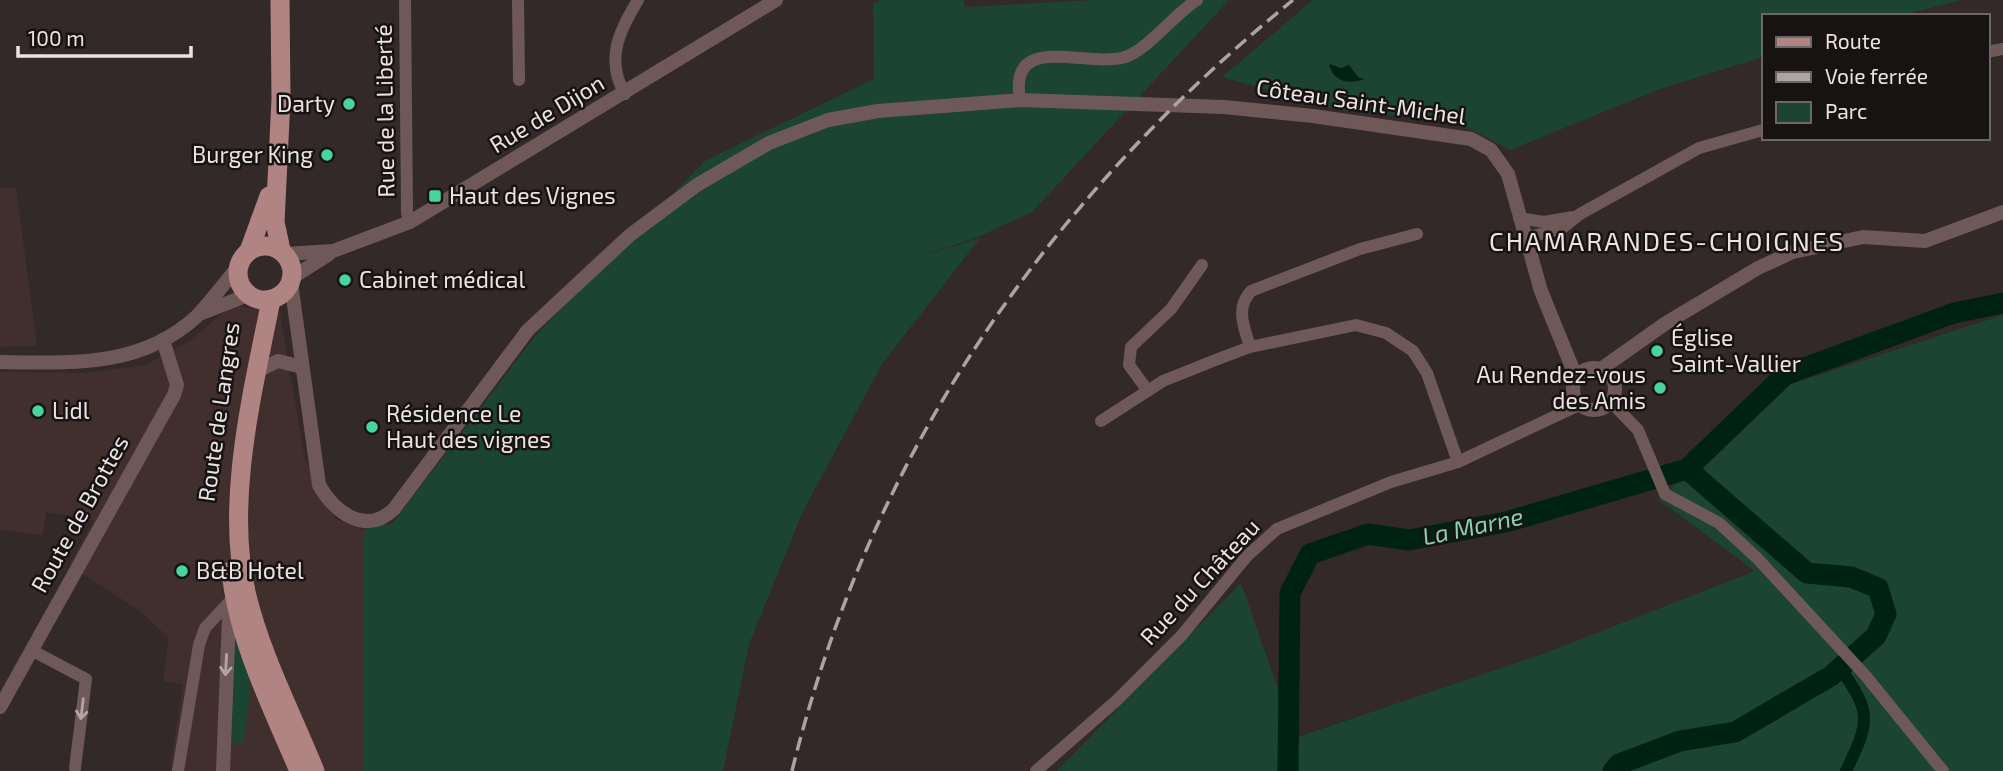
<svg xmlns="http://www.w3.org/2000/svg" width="2003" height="771" font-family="'Exo 2',sans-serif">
<rect width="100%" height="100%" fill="#342929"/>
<!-- built -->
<g fill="#412f2e">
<polygon points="0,188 16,188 37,346 0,347"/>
<polygon points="233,305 280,313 304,455 322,501 336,519 363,530 363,771 170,771 183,685 163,681 169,638 140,611 69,565 94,520 46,512 43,535 0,530 0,372 85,373 146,365 192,339"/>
</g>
<!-- green -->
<g fill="#1c4433">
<polygon points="882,0 963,0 965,7 1097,0 1229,0 1032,212 980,236 919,257 980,238 882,364 803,511 749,644 723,771 363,771 363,530 393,523 535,336 705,161 874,79 873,3"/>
<polygon points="1313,0 1962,0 1899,16 1763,16 1763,57 1660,89 1510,150 1455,121 1338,110 1222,77"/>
<polygon points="2003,315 2003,771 1057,771 1241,583 1295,738 1543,654 1755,571 1659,500 1782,387"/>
<path d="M232,626C255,673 252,692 243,743H231L229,671Z"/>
</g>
<!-- water -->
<path fill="#002214" d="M1329,64L1341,68L1349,65L1358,77L1364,79C1349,85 1333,82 1329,64Z"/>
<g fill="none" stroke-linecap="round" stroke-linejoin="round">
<!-- canal -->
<path stroke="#002214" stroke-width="12" d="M1840,668C1872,713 1870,721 1846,771"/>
<!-- river -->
<g stroke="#002214" stroke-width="21">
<polyline points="1288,771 1290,593 1310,554 1368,534 1409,540 1506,522 1687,469"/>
<polyline points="1613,771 1619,764 1680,741 1735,732 1831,676 1876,636 1886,614 1878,588 1851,577 1807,573 1687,469 1785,375 1954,313 2003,303"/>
</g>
<!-- minor -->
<g stroke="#6f5958" stroke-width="12">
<polyline points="405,0 407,213 410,222"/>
<polyline points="518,0 519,80"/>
<polyline points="1987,52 2003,49"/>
<path d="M625,94C605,60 619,31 638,0"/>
<path d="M1020,100C1008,30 1086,69 1125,57C1149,49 1174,14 1197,0"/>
<polyline points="1519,218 1544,222 1573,217"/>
<polyline points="1525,238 1561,229 1580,214 1699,148 1763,130"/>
<path d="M1250,347C1244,326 1235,309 1251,291L1360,249L1417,234"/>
<polyline points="1148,391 1129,365 1131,347 1171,309 1202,265"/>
<polyline points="1611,402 1638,430 1665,494 1719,523 1757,558 1865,675 1943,771"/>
<polyline points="1101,421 1163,381 1218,359 1250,347 1356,325 1386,333 1413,351 1427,373 1458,462"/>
<polyline points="31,650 86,679 75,768"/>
<polyline points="178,771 199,645 205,628 233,598"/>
<polyline points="1036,771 1116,701 1182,635 1247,556 1277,529 1391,482 1458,462 1579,405"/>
</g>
<!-- tertiary -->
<g stroke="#6f5958" stroke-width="14">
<polyline points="285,254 333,251 410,222 776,0"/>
<polyline points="293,277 329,254"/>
<path d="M291,283L319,485C335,513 366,536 394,509L528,330L630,235L697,185L769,143L828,120L878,111L1020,100L1224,107L1313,116L1471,139L1491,150L1508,174L1541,291L1576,377"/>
<polyline points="202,313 248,295"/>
<path d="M0,362C71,363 140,368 196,317C211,302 224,283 238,267"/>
<circle cx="1594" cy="389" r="21"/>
<polyline points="1601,369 1666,323 1758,268 1793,252 1863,237 1925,241 2003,212"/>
<polyline points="259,370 278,361 302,367"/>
<polyline points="0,707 174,395 177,385 163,340"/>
<polyline points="223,771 229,617 233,599"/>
</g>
<!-- primary -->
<g stroke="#b08482" stroke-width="19">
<polyline points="280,0 281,99 275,222 281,250"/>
<circle cx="265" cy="273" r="27"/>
<polyline points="249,251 269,196"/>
<path d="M271,300C253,391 224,504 247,596C262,657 292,714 315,771"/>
<path d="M231,571C238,641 272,707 299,771"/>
</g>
<!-- rail -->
<path stroke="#aca3a3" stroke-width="3.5" stroke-dasharray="14 7" stroke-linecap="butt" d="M792,771C869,457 1044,202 1293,0"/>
</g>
<!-- one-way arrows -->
<defs><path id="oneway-shaft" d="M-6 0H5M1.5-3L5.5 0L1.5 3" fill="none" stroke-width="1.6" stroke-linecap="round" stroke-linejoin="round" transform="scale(1.75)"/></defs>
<g stroke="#b3a5a4">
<use href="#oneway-shaft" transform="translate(226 665) rotate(93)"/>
<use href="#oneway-shaft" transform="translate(82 709) rotate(97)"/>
</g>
<!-- markers -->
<g fill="#48d49d" stroke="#181313" stroke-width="2.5">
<circle cx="349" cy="104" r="7"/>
<circle cx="327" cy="155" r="7"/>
<rect x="428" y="189" width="14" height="14" rx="3.5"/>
<circle cx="345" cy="280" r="7"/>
<circle cx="1657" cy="351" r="7"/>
<circle cx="1660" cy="388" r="7"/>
<circle cx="38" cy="411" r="7"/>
<circle cx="372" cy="427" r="7"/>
<circle cx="182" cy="571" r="7"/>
</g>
<g text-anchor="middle" stroke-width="5" stroke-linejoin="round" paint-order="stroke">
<!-- street labels -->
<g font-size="23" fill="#ebe3e3" stroke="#181313">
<text transform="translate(1361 102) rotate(8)" y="8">Côteau Saint-Michel</text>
<text transform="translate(385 111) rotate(-91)" y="8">Rue de la Liberté</text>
<text transform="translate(547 114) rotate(-31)" y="8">Rue de Dijon</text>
<text transform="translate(219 412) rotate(-82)" y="8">Route de Langres</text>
<text transform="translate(80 514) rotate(-61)" y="8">Route de Brottes</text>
<text transform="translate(1200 582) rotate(-47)" y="8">Rue du Château</text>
</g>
<!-- poi labels -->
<g font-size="23" fill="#ebe3e3" stroke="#181313" text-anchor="start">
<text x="335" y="112" text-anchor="end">Darty</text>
<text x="313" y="163" text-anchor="end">Burger King</text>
<text x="449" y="204">Haut des Vignes</text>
<text x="359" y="288">Cabinet médical</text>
<text x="1671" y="346">Église<tspan x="1671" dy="26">Saint-Vallier</tspan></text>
<text x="1646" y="383" text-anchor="end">Au Rendez-vous<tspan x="1646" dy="26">des Amis</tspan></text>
<text x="52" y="419">Lidl</text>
<text x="386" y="422">Résidence Le<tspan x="386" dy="26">Haut des vignes</tspan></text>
<text x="196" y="579">B&amp;B Hotel</text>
</g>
<!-- water labels -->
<g font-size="24" font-style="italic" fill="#84d2ae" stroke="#181313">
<text transform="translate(1473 527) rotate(-12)" y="8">La Marne</text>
</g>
<!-- quarter labels -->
<g font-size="26" letter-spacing="2" fill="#ebe3e3" stroke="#181313">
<text x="1667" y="251">CHAMARANDES-CHOIGNES</text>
</g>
</g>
<!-- legend -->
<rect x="1762" y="14" width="228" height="126" fill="#181313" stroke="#6c6666" stroke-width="2"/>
<rect x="1776" y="37" width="35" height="10" fill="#b08482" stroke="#6c6666" stroke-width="2"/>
<text x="1825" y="49" font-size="21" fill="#ebe3e3">Route</text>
<rect x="1776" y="72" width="35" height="10" fill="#aca3a3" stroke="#6c6666" stroke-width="2"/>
<text x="1825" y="84" font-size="21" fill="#ebe3e3">Voie ferrée</text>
<rect x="1776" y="102" width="35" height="21" fill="#1c4433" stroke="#6c6666" stroke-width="2"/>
<text x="1825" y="119" font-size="21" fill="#ebe3e3">Parc</text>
<!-- scale -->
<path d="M18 46v10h173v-10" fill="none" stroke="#ebe3e3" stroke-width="3.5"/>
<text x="28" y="46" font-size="21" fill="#ebe3e3" stroke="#181313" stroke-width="5" paint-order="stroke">100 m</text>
</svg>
